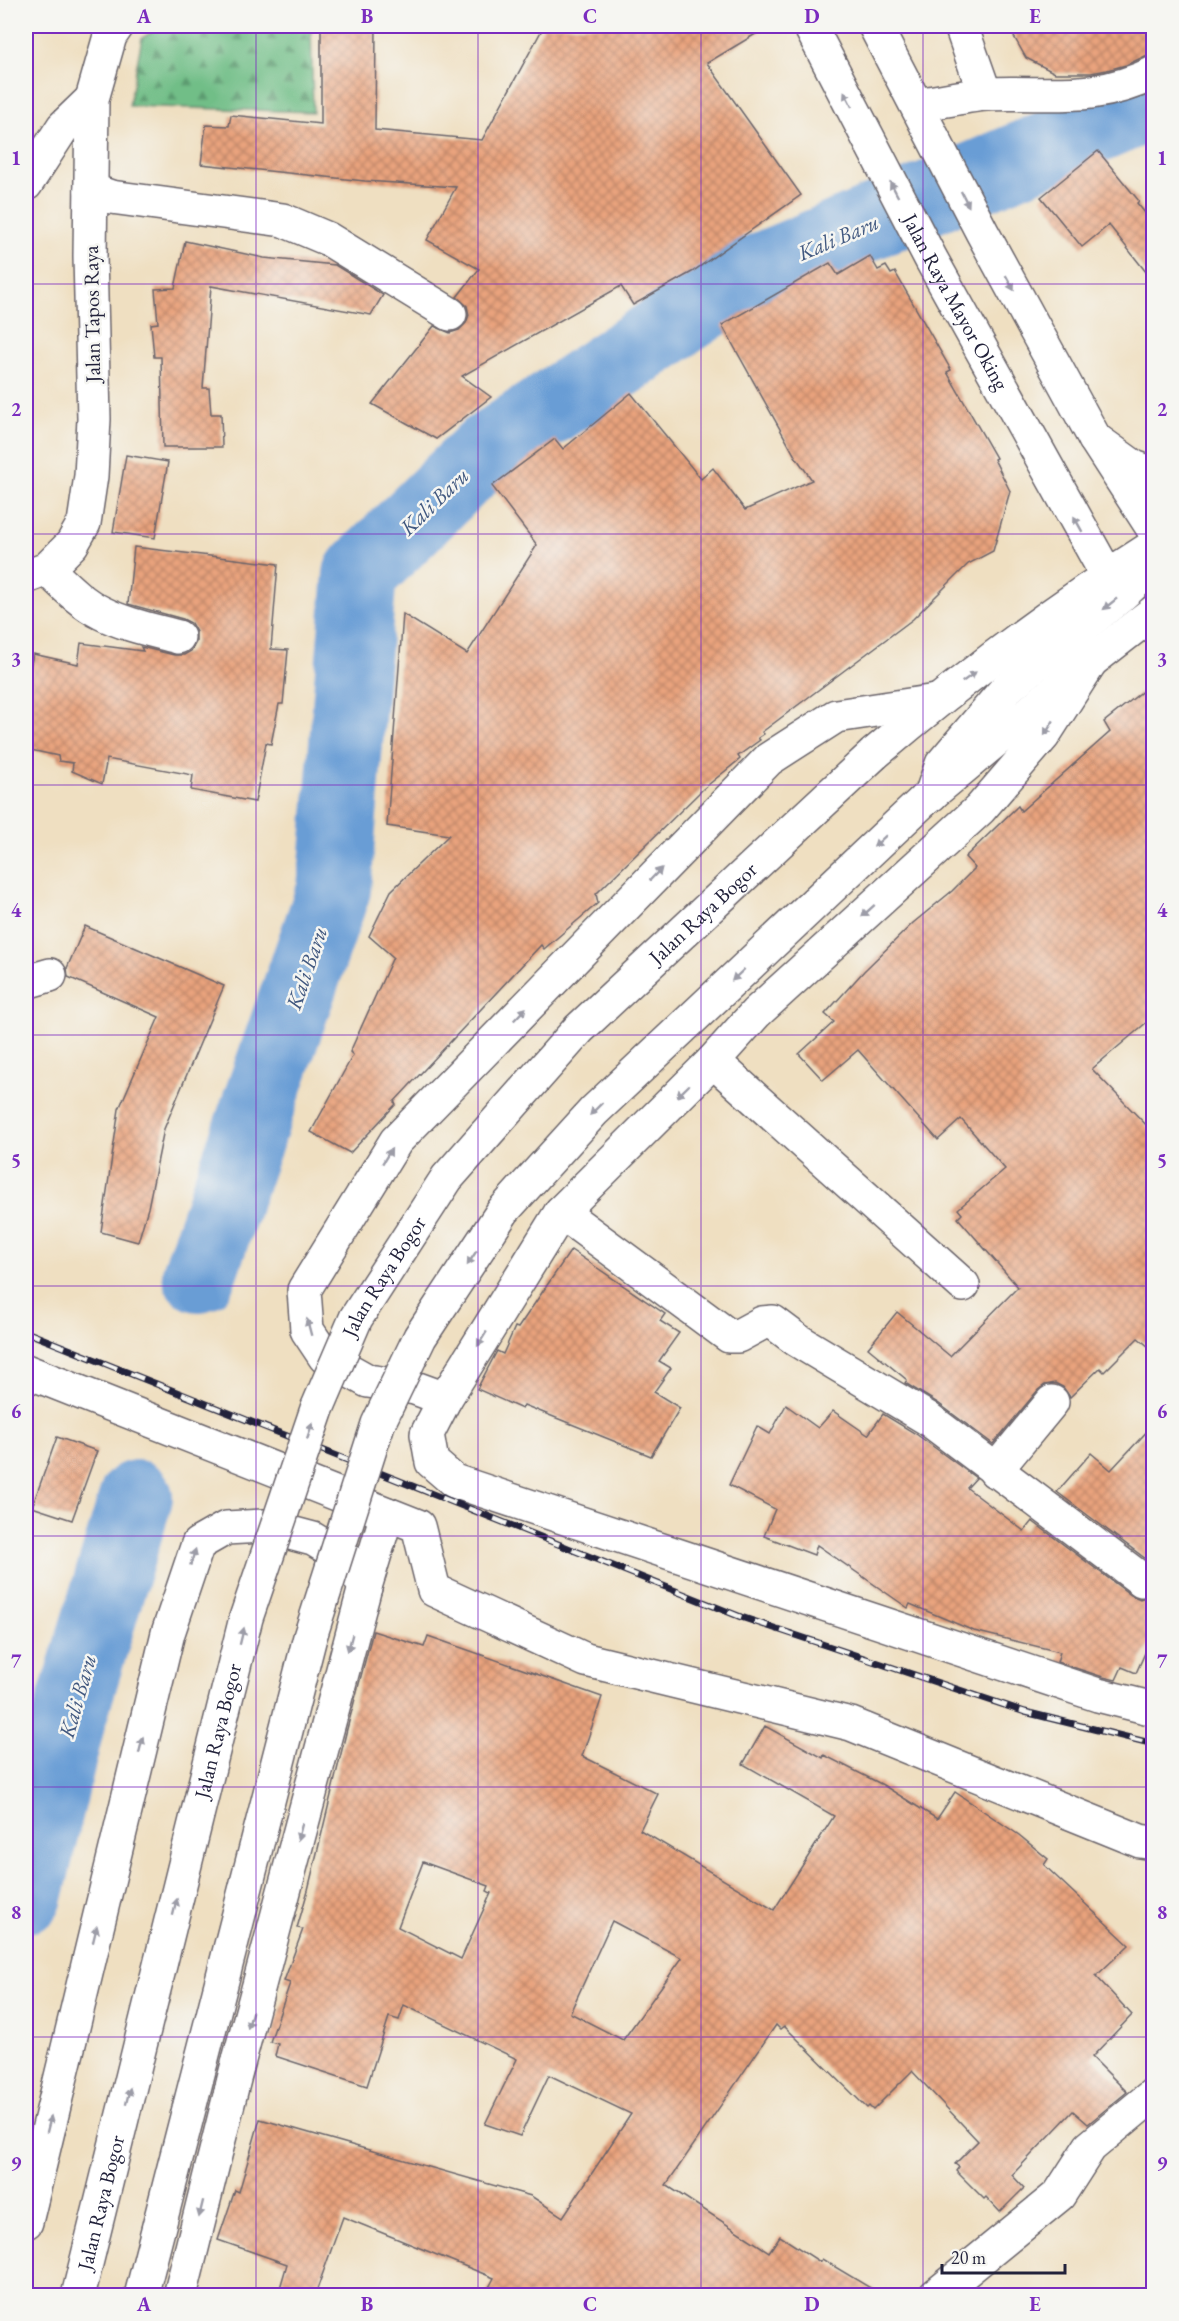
<svg xmlns="http://www.w3.org/2000/svg" width="1179" height="2321" font-family="'EB Garamond',serif">
<defs>
<pattern id="forest-firs" width="22" height="20" patternUnits="userSpaceOnUse" patternTransform="scale(1.5)"><rect width="22" height="20" fill="#71be87"/><path d="M5 1l3.5 6h-7zM16 11l3.5 6h-7z" fill="#5c9a70"/></pattern>
<pattern id="building-cross-hatch" width="8" height="8" patternUnits="userSpaceOnUse" patternTransform="scale(1.5)"><rect width="8" height="8" fill="#e9a37d"/><path d="M0 0l8 8M0 8l8-8" fill="none" stroke="#bc8468"/></pattern>
</defs>
<rect width="100%" height="100%" fill="#f6f6f2"/>
<filter id="ink" filterUnits="userSpaceOnUse"><feTurbulence type="fractalNoise" baseFrequency=".0167" numOctaves="2"/><feDisplacementMap in="SourceGraphic" scale="12" xChannelSelector="R" yChannelSelector="G"/><feConvolveMatrix kernelMatrix="1 2 1 2 8 2 1 2 1" color-interpolation-filters="sRGB"/></filter>
<filter id="wash" filterUnits="userSpaceOnUse"><feTurbulence type="fractalNoise" baseFrequency=".008" numOctaves="4" result="noise"/><feDisplacementMap in="SourceGraphic" scale="24" xChannelSelector="R" yChannelSelector="G"/><feGaussianBlur stdDeviation="1.35" result="paint"/><feColorMatrix in="noise" values="0 0 0 0 0 0 0 0 0 0 0 0 0 0 0 0 0 1.4 0 .05"/><feComposite in="paint" operator="in"/></filter>
<g filter="url(#wash)">
<rect width="100%" height="100%" fill="#efdfc1"/>
<!-- forest -->
<polygon fill="url(#forest-firs)" stroke="#4a7061" stroke-width="1.5" points="162,26 311,26 313,112 129,106 142,38"/>
<g fill="none" stroke-linecap="round" stroke-linejoin="round">
<!-- river -->
<g stroke="#699dd5" stroke-width="74">
<polyline points="199,1275 334,889 360,574 484,452 746,276 1154,102"/>
<polyline points="26,1896 69,1719 136,1497"/>
</g>
</g>
<g id="blocks">
<!-- building -->
<g fill="url(#building-cross-hatch)" fill-rule="evenodd">
<polygon points="321,26 376,26 375,130 482,140 544,26 769,26 707,63 801,195 692,272 633,305 621,286 462,376 491,397 436,439 372,404 434,326 450,333 459,330 466,323 469,315 467,306 457,297 479,269 427,240 456,187 365,181 201,164 206,125 229,126 231,115 321,124"/>
<polygon points="1008,26 1154,26 1154,52 1126,65 1107,70 1091,73 1055,73 1026,58"/>
<polygon points="1098,151 1139,201 1137,203 1154,224 1154,282 1109,225 1082,247 1041,197"/>
<polygon points="185,241 264,258 335,265 383,295 371,315 211,286 203,388 209,388 211,414 221,414 222,447 163,447 161,357 154,357 151,324 158,323 155,289 175,288"/>
<polygon points="870,256 878,270 886,266 891,274 895,272 951,370 947,372 996,458 994,459 1010,491 993,551 968,564 913,619 762,732 764,734 758,738 760,740 738,756 740,759 703,789 596,894 598,903 544,949 541,945 394,1102 396,1104 350,1153 311,1132 353,1055 350,1052 393,957 369,936 391,891 449,835 387,826 403,614 467,654 537,545 492,486 555,439 563,449 631,393 701,479 713,468 745,510 812,480 795,456 722,325 830,263 838,275"/>
<polygon points="126,455 168,462 155,538 113,532"/>
<polygon points="134,547 278,564 271,649 288,650 283,704 279,704 271,744 266,743 255,802 191,790 193,775 107,759 102,784 72,771 73,763 59,761 58,756 26,749 26,687 33,654 78,664 81,643 143,651 141,647 174,655 184,655 191,651 196,642 196,632 191,623 183,619 128,604"/>
<polygon points="1154,682 1154,1016 1092,1069 1154,1133 1154,1351 1138,1338 1104,1372 1100,1368 1070,1397 1063,1387 1055,1383 1045,1385 1038,1390 993,1444 938,1403 905,1383 907,1380 868,1348 897,1312 950,1356 1018,1287 958,1218 962,1214 958,1209 1005,1169 961,1119 938,1140 858,1050 823,1080 799,1054 834,1022 825,1014 864,971 913,923 952,891 975,868 965,857 1018,806 1021,811 1110,732 1104,722"/>
<polygon points="85,926 224,986 164,1129 148,1208 138,1242 101,1232 119,1109 159,1017 68,977 67,968"/>
<polygon points="571,1250 665,1314 660,1321 679,1333 659,1361 671,1368 654,1392 680,1408 651,1456 524,1405 522,1409 477,1389 497,1351 503,1354 515,1327 518,1328"/>
<polygon points="786,1405 818,1428 833,1411 868,1435 883,1414 916,1434 976,1478 967,1488 1024,1531 1032,1521 1131,1595 1140,1599 1154,1594 1154,1633 1136,1673 1122,1667 1116,1680 1103,1677 1057,1662 1060,1652 974,1631 910,1604 908,1608 817,1545 814,1555 764,1536 775,1509 729,1485 757,1426 770,1434"/>
<polygon points="1154,1424 1154,1565 1057,1492 1091,1453 1111,1470"/>
<polygon points="57,1437 97,1451 72,1520 32,1507"/>
<path d="M373,1631L424,1647L428,1636L602,1697L582,1756L658,1794L640,1830L774,1910L834,1816L743,1764L765,1726L823,1758L824,1755L883,1785L937,1819L955,1792L1019,1835L1048,1859L1044,1865L1129,1945L1096,1976L1132,2015L1092,2057L1127,2092L1088,2124L1073,2111L1012,2175L1024,2188L1000,2212L986,2197L984,2199L956,2171L959,2167L955,2164L978,2141L912,2071L873,2110L869,2106L867,2108L784,2026L780,2029L776,2025L666,2185L769,2252L780,2236L820,2262L822,2259L882,2295H485L494,2278L343,2217L315,2295H278L287,2264L218,2240L235,2190L239,2192L260,2119L531,2196L563,2217L631,2114L549,2075L520,2136L485,2124L517,2059L404,2005L399,2020L389,2017L367,2086L275,2056L278,2044L270,2042L290,1983L284,1981L303,1929L297,1928L308,1890L347,1729ZM423,1862L489,1886L487,1891L491,1893L461,1959L398,1927ZM612,1921L682,1958L623,2040L570,2013Z"/>
</g>
</g>
</g>
<g filter="url(#ink)">
<use href="#blocks" fill-opacity="0" stroke="#6a646a" stroke-width="1.5"/>
<g fill="none" stroke-linecap="round" stroke-linejoin="round">
<!-- minor casing -->
<g stroke="#6a646a" stroke-width="36">
<g id="minor">
<polyline points="961,26 985,94"/>
<path d="M917,105C939,102 963,96 986,94C1049,91 1093,103 1154,73"/>
<polyline points="26,184 63,127 92,99"/>
<polyline points="91,190 111,197 283,220 328,239 450,314"/>
<path d="M47,569C64,585 81,603 102,613C126,625 152,630 178,637"/>
<polyline points="26,982 50,975"/>
<polyline points="713,1061 963,1285"/>
<polyline points="561,1212 729,1336 738,1336 762,1323 773,1322 797,1340 927,1418 1142,1580"/>
<polyline points="26,1371 418,1526 434,1590 586,1660 851,1724 1140,1841 1154,1843"/>
<polyline points="445,1399 427,1434 432,1462 454,1481 1098,1695 1154,1709"/>
<polyline points="995,1471 1052,1402"/>
<polyline points="365,1587 387,1514"/>
<polyline points="935,2296 1059,2195 1090,2147 1154,2094"/>
</g>
</g>
<!-- major casing -->
<g stroke="#6a646a" stroke-width="36">
<g id="major">
<path id="s1" d="M810,26L931,259L1107,575"/>
<polyline points="875,26 982,232 1095,439 1154,530"/>
<polyline points="26,577 47,569 72,544 84,523 91,476 94,419 90,256 92,99 110,36 117,26"/>
<polyline points="931,795 942,764 1006,689 1117,599 1154,565"/>
</g>
</g>
<!-- highway casing -->
<g stroke="#6a646a" stroke-width="36">
<g id="highway">
<polyline points="1095,439 1134,467 1154,474"/>
<polyline points="936,701 836,716 769,759 396,1141 304,1290 307,1330 325,1357 368,1381 415,1388 445,1399 561,1212 713,1061 756,1013 980,809 1043,736 1091,661"/>
<path d="M874,754C962,679 1056,608 1154,546"/>
<polyline points="923,801 1091,661 1154,612"/>
<polyline points="26,2222 168,1633 198,1544 226,1528 264,1526 313,1539 349,1561 365,1587 234,2079 180,2296"/>
</g>
</g>
<!-- minor -->
<use href="#minor" stroke="#fff" stroke-width="33"/>
<!-- major -->
<use href="#major" stroke="#fff" stroke-width="33"/>
<!-- highway -->
<use href="#highway" stroke="#fff" stroke-width="33"/>
<!-- rail casing -->
<g stroke="#22223b" stroke-width="7">
<polyline id="rail" points="26,1332 741,1617 1025,1712 1154,1744"/>
</g>
<!-- rail -->
<use href="#rail" stroke="#f6f6f2" stroke-width="4.5" stroke-dasharray="14" stroke-linecap="butt"/>
<!-- highway-bridge casing -->
<g stroke="#6a646a" stroke-width="36" stroke-linecap="butt">
<g id="highway-bridge">
<path id="s2" d="M78,2296L246,1618L317,1409L356,1318L447,1178L579,1029L874,754"/>
<polyline points="141,2296 310,1637 378,1424 420,1337 503,1211 594,1111 923,801"/>
</g>
</g>
<!-- highway-bridge -->
<use href="#highway-bridge" stroke="#fff" stroke-width="33"/>
</g>
<!-- one-way arrows -->
<defs><path id="oneway-solid" d="M-6-.8H1V-3.2L6.5 0L1 3.2V.8H-6Z" transform="scale(1.5)"/></defs>
<g fill="#9c9ca7">
<use href="#oneway-solid" transform="translate(848 99) rotate(-117)"/>
<use href="#oneway-solid" transform="translate(894 189) rotate(-118)"/>
<use href="#oneway-solid" transform="translate(965 199) rotate(63)"/>
<use href="#oneway-solid" transform="translate(1010 283) rotate(61)"/>
<use href="#oneway-solid" transform="translate(1078 524) rotate(-119)"/>
<use href="#oneway-solid" transform="translate(1110 604) rotate(141)"/>
<use href="#oneway-solid" transform="translate(969 677) rotate(-36)"/>
<use href="#oneway-solid" transform="translate(1049 728) rotate(122)"/>
<use href="#oneway-solid" transform="translate(880 841) rotate(137)"/>
<use href="#oneway-solid" transform="translate(656 874) rotate(-46)"/>
<use href="#oneway-solid" transform="translate(868 911) rotate(138)"/>
<use href="#oneway-solid" transform="translate(738 975) rotate(137)"/>
<use href="#oneway-solid" transform="translate(520 1014) rotate(-46)"/>
<use href="#oneway-solid" transform="translate(683 1091) rotate(136)"/>
<use href="#oneway-solid" transform="translate(596 1109) rotate(135)"/>
<use href="#oneway-solid" transform="translate(387 1156) rotate(-58)"/>
<use href="#oneway-solid" transform="translate(472 1258) rotate(123)"/>
<use href="#oneway-solid" transform="translate(309 1327) rotate(-105)"/>
<use href="#oneway-solid" transform="translate(482 1339) rotate(122)"/>
<use href="#oneway-solid" transform="translate(310 1431) rotate(-71)"/>
<use href="#oneway-solid" transform="translate(193 1557) rotate(-72)"/>
<use href="#oneway-solid" transform="translate(242 1636) rotate(-76)"/>
<use href="#oneway-solid" transform="translate(350 1643) rotate(105)"/>
<use href="#oneway-solid" transform="translate(141 1745) rotate(-76)"/>
<use href="#oneway-solid" transform="translate(300 1832) rotate(105)"/>
<use href="#oneway-solid" transform="translate(175 1907) rotate(-76)"/>
<use href="#oneway-solid" transform="translate(95 1934) rotate(-76)"/>
<use href="#oneway-solid" transform="translate(250 2020) rotate(105)"/>
<use href="#oneway-solid" transform="translate(128 2096) rotate(-76)"/>
<use href="#oneway-solid" transform="translate(49 2124) rotate(-76)"/>
<use href="#oneway-solid" transform="translate(201 2209) rotate(104)"/>
</g>
</g>
<!-- grid -->
<path fill="none" stroke="#7b2cbf" stroke-width="1.5" stroke-opacity="0.55" d="M256,26V2296M478,26V2296M701,26V2296M923,26V2296M26,284H1154M26,534H1154M26,785H1154M26,1035H1154M26,1286H1154M26,1536H1154M26,1787H1154M26,2037H1154"/>
<g text-anchor="middle" stroke-width="5" stroke-linejoin="round" paint-order="stroke">
<!-- street labels -->
<g font-size="21" fill="#22223b" stroke="#f6f6f2">
<text dy="7" stroke="none"><textPath href="#s1" startOffset="312">Jalan Raya Mayor Oking</textPath></text>
<text transform="translate(92 314) rotate(-91)" y="7">Jalan Tapos Raya</text>
<text dy="7" stroke="none"><textPath href="#s2" startOffset="1554">Jalan Raya Bogor</textPath></text>
<text dy="7" stroke="none"><textPath href="#s2" startOffset="1068">Jalan Raya Bogor</textPath></text>
<text dy="7" stroke="none"><textPath href="#s2" startOffset="582">Jalan Raya Bogor</textPath></text>
<text dy="7" stroke="none"><textPath href="#s2" startOffset="96">Jalan Raya Bogor</textPath></text>
</g>
<!-- water labels -->
<g font-size="22" font-style="italic" fill="#425980" stroke="#f6f6f2">
<text transform="translate(838 237) rotate(-23)" y="8">Kali Baru</text>
<text transform="translate(434 501) rotate(-44)" y="8">Kali Baru</text>
<text transform="translate(306 968) rotate(-71)" y="8">Kali Baru</text>
<text transform="translate(77 1696) rotate(-74)" y="8">Kali Baru</text>
</g>
</g>
<!-- margin -->
<rect width="1179" height="2321" fill="none" stroke="#f6f6f2" stroke-width="66"/>
<!-- scale -->
<path d="M942 2264v9h123v-9" fill="none" stroke="#22223b" stroke-width="3"/>
<text x="951" y="2264" font-size="18" fill="#22223b" stroke="#f6f6f2" stroke-width="4.5" paint-order="stroke">20 m</text>
<rect x="33" y="33" width="1113" height="2255" fill="none" stroke="#7b2cbf" stroke-width="2"/>
<g font-size="20" text-anchor="middle" font-weight="bold" fill="#7b2cbf">
<text x="144" y="23">A</text>
<text x="367" y="23">B</text>
<text x="590" y="23">C</text>
<text x="812" y="23">D</text>
<text x="1035" y="23">E</text>
<text x="16" y="165">1</text>
<text x="1162" y="165">1</text>
<text x="16" y="416">2</text>
<text x="1162" y="416">2</text>
<text x="16" y="666">3</text>
<text x="1162" y="666">3</text>
<text x="16" y="917">4</text>
<text x="1162" y="917">4</text>
<text x="16" y="1167">5</text>
<text x="1162" y="1167">5</text>
<text x="16" y="1418">6</text>
<text x="1162" y="1418">6</text>
<text x="16" y="1668">7</text>
<text x="1162" y="1668">7</text>
<text x="16" y="1919">8</text>
<text x="1162" y="1919">8</text>
<text x="16" y="2170">9</text>
<text x="1162" y="2170">9</text>
<text x="144" y="2311">A</text>
<text x="367" y="2311">B</text>
<text x="590" y="2311">C</text>
<text x="812" y="2311">D</text>
<text x="1035" y="2311">E</text>
</g>
</svg>
